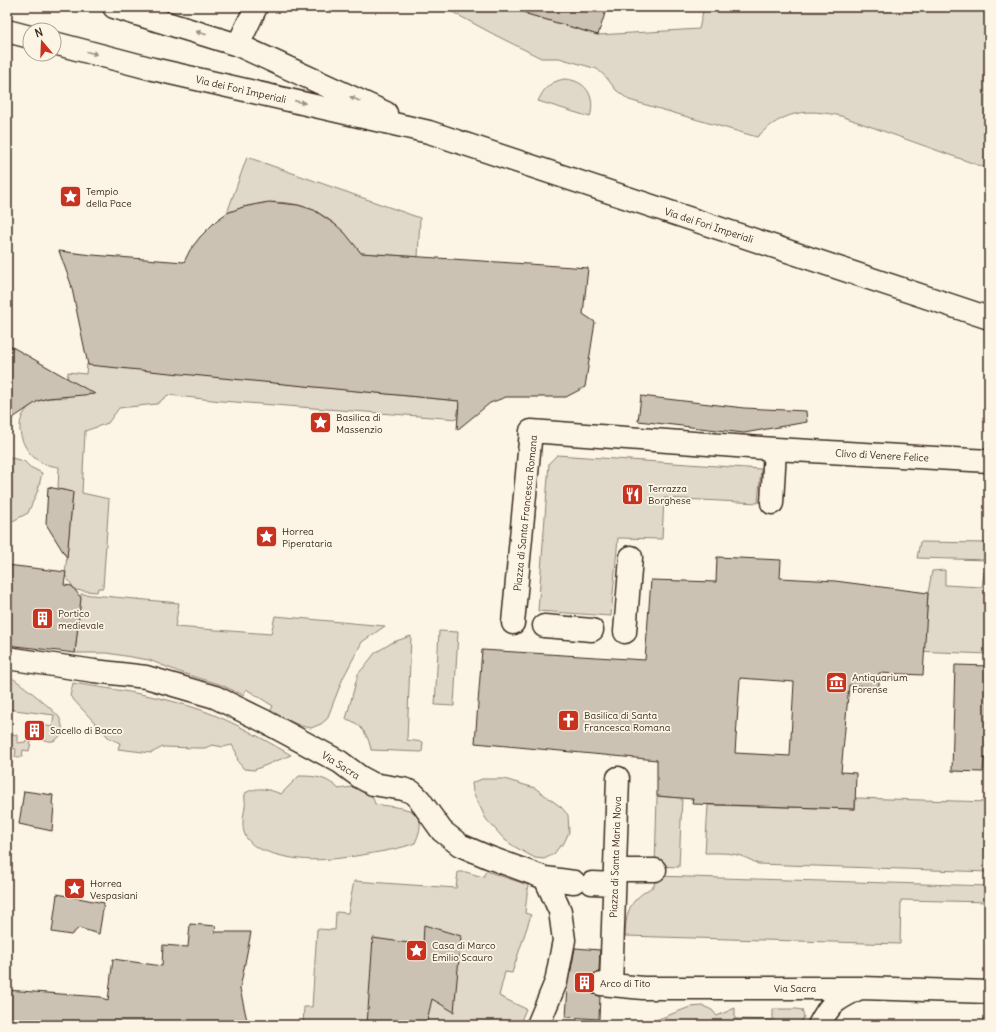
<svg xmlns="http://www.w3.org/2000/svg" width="996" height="1032" font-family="Delius,sans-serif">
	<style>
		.green { fill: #e0d8c8; stroke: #8e8173 }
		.building { fill: #ccc2b3; stroke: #3b2a1e; fill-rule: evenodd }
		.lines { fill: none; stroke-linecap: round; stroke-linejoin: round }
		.minor-tunnel { stroke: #d5ccbd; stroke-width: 22; stroke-dasharray: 22 11; stroke-linecap: butt }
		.minor-casing { stroke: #3b2a1e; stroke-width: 25 }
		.minor { stroke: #fcf5e5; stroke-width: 22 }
		.oneway { fill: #9c9082 }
		.labels { text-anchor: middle; stroke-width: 3.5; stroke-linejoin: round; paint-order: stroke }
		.street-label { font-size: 10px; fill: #3b2a1e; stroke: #fcf5e5 }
		.poi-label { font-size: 10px; fill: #3b2a1e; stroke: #fcf5e5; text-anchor: start }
	</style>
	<rect width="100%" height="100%" fill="#fcf5e5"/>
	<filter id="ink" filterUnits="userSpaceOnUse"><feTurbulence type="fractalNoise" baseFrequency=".025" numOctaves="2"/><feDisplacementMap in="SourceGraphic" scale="8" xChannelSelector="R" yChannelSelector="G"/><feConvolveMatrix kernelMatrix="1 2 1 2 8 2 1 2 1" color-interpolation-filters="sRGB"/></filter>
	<g filter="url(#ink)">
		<!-- green -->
		<path class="green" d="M443,7H525L524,13L598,35L699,29L704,7H989V169L841,116C805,108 784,111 757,137L629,100L616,90L606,77L597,69L559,58H541L495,35Z
			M564,79C586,80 596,96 590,117L538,101C544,88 550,82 564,79Z
			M247,157L420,218L418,257L361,253C353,244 346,234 337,226C304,197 266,197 227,213Z
			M87,364L459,401L458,419L221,401L168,395L157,404L119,408L108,423L85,431L82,493L109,499L103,588H98L97,592L75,590L65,575L73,492L58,489L59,467C52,466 45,465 39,461C22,451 12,423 28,408C38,398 52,397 66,398L68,372L86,374Z
			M557,455L761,469L758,503L664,498L662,539L618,538L611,616L538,611L549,463Z
			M7,457L24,461L30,467L42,473L38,490L28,513L7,524Z
			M920,542L989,543V560L917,558Z
			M945,570V585L982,587L984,572H989V654L914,651L926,622L928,593L932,571Z
			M81,594L179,603L175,627L271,634L275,616L385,626L362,642L343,678L327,719L321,724L311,728L301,726L270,712L273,706L246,689L243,695L219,684L182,673L149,660L107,653H75Z
			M439,631L458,632L454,706L435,705Z
			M411,636L407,740L423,742L422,752L371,750C369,737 361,722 346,719L358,674L364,667L375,653L393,642Z
			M7,675C15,678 54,710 59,717C62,722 62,727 63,732C56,742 52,743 41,739L38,732L42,725L52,727L54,715L7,709Z
			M73,683C111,689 149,694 186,705C224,716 258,736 291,755L254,770L244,769L238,762L236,752L232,745L223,747L212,745L205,748H196L163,747L151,753L118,749L120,743L109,738L70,696Z
			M7,733L17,735V743L25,742L32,738L29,751L23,750L22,757H15L16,749L11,748L10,756H7Z
			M299,776C316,776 326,777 339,789C354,786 370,785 375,804C401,809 433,805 415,843C400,849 384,851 368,854C332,860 303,864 268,852C262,850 254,847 250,842C240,833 243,818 245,807C246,802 244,799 245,793C258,786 268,789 281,794Z
			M482,779H504L535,788L561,807L568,815L569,832L564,843L559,847L554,854L544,859L535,858L515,847L505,840L486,819L473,792L472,783Z
			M657,796L682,798L679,867L655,866Z
			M856,798L989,802V817H987L986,825H989V842L986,843L985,850L989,851V872L758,864C737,852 728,853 705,853L708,805L855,809Z
			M486,871L528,885L525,913L531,915L512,973L505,972L499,996L526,1009L519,1025H303L304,1007H312L317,929L335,930L336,912L348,913L354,881L456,888L458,872H466L483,877Z
			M655,876L989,886V902L901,900L900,944L625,936C626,909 630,900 654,886Z
			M703,1006L712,1010L717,1016L735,1008V1019L773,1020V1009H797L802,1010L804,1017L798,1025H643L690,1007Z"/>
		<!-- building -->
		<path class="building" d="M528,7H607L598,35L527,14Z
			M269,202L298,205L314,210L336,225L345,233L361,253L588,268L583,314L595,322L585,387L566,397H506L490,403L457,430L459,401L88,365L71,284L59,251L92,255L184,262L190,250L200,237L217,220L227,213L243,207Z
			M7,344L95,394L48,398L38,401L7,422Z
			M641,396L744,408L806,411L807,422L744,433L638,421Z
			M48,487L73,492L67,558L46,524Z
			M717,557L781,560L780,578L835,581L928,593L923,675L879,673V687L849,685L841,772L856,773L855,809L692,804L693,799L657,796V760L475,743L482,650L645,660L651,580L716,582ZM740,678L794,682L790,756L735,753Z
			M7,565L66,572L64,585L72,586L81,598L75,653L7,645Z
			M955,665L989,666V758H984L983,772L952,771Z
			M24,791L53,795L52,804L54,805L52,831L19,824Z
			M57,894L104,903L99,934L79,928L71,935L52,932Z
			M190,924L216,926L215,932H251L240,989L248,1025H7V990L101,997L108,1001L113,959L162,966L163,945L188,947Z
			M424,925L461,936L454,1012L432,999L426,1025H367L373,938L423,945Z
			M575,948L600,950L599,972L595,973L591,976L589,983L590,990L593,994L600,996L599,1019L566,1017L568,986Z"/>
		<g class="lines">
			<!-- minor-tunnel -->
			<path class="minor-tunnel" d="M568,983L601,984"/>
			<defs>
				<path id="minor" d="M114,7L238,45L386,113
					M7,31L30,37
					M54,43L153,69L429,132L989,318
					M238,45L256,7
					M772,503L775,449
					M513,623L531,431L775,449L989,461
					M544,626L592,630
					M625,632L631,557
					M7,658L94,671L146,677L215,697L264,721L340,762L360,777L373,784L403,789L412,792L419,799L442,831L460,845L488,857L545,878L560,911L564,940L556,982L538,1025
					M615,870H655
					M545,878L574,882
					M592,883L614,884
					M601,984L643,988H861L989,992
					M611,985L618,778
					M819,1025C831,1002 836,1000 858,989"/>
			</defs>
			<!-- minor casing -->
			<use href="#minor" class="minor-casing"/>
			<!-- minor -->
			<use href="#minor" class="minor"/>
		</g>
		<!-- one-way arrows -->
		<defs><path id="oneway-solid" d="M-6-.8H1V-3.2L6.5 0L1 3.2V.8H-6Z"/></defs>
		<g class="oneway">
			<use href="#oneway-solid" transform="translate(201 33) rotate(-163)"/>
			<use href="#oneway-solid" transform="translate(92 53) rotate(14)"/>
			<use href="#oneway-solid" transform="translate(355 99) rotate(-156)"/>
			<use href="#oneway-solid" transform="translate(300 102) rotate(13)"/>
		</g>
	</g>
	<!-- icons -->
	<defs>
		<symbol id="sight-square" viewBox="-11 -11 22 22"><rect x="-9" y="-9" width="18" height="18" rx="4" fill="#c8321e" stroke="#fcf5e5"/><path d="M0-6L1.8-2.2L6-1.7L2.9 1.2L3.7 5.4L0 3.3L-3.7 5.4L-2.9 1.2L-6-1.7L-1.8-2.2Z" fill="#fff"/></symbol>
		<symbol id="restaurant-square" viewBox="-11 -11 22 22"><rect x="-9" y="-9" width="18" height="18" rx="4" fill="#c8321e" stroke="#fcf5e5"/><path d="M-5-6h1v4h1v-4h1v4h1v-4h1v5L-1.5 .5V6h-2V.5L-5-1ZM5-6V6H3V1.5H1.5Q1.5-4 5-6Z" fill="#fff"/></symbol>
		<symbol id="building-square" viewBox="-11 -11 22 22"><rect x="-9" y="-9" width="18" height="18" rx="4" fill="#c8321e" stroke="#fcf5e5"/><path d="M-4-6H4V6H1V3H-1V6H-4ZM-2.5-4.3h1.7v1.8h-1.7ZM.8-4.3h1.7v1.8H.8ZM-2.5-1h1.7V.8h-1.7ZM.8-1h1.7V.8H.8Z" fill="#fff"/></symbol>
		<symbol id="museum-square" viewBox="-11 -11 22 22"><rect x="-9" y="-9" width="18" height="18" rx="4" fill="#c8321e" stroke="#fcf5e5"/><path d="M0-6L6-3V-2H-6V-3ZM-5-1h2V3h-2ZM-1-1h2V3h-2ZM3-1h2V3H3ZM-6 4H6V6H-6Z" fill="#fff"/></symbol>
		<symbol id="church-square" viewBox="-11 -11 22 22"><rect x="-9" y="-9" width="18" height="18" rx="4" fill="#c8321e" stroke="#fcf5e5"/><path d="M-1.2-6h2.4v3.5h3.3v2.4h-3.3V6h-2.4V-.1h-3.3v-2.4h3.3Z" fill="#fff"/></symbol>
	</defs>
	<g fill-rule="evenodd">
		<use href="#sight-square" x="58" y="184" width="25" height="25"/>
		<use href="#sight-square" x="308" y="410" width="25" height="25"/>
		<use href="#restaurant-square" x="620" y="482" width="25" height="25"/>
		<use href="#sight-square" x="254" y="524" width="25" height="25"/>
		<use href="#building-square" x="30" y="606" width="25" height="25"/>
		<use href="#museum-square" x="824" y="670" width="25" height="25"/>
		<use href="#church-square" x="556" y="708" width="25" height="25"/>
		<use href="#building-square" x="22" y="718" width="25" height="25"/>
		<use href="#sight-square" x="62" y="876" width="25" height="25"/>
		<use href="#sight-square" x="404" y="938" width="25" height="25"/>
		<use href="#building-square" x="572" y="970" width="25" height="25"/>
	</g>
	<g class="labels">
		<!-- street labels -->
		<g class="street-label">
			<text transform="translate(241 89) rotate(13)" y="4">Via dei Fori Imperiali</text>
			<text transform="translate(709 225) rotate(18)" y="4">Via dei Fori Imperiali</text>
			<text transform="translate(882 455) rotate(3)" y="4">Clivo di Venere Felice</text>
			<text transform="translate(525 513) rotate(-84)" y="4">Piazza di Santa Francesca Romana</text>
			<text transform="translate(341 765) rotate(32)" y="4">Via Sacra</text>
			<text transform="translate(615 857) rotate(-88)" y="4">Piazza di Santa Maria Nova</text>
			<text x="795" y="992">Via Sacra</text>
		</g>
		<!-- poi labels -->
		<g class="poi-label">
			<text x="86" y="195">Tempio<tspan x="86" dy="12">della Pace</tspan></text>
			<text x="336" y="421">Basilica di<tspan x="336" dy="12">Massenzio</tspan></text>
			<text x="648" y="492">Terrazza<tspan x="648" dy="12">Borghese</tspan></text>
			<text x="282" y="535">Horrea<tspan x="282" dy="12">Piperataria</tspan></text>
			<text x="58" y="617">Portico<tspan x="58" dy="12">medievale</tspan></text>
			<text x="852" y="681">Antiquarium<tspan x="852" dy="12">Forense</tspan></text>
			<text x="584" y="719">Basilica di Santa<tspan x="584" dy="12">Francesca Romana</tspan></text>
			<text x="50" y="734">Sacello di Bacco</text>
			<text x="90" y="887">Horrea<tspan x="90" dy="12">Vespasiani</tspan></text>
			<text x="432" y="949">Casa di Marco<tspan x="432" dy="12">Emilio Scauro</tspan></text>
			<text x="600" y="987">Arco di Tito</text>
		</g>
	</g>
	<!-- margin -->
	<rect width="996" height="1032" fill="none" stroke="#fcf5e5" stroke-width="24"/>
	<rect x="12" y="12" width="972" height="1008" fill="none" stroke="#3b2a1e" stroke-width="1.5" filter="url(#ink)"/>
	<!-- north arrow -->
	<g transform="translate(42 42) rotate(341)"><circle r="19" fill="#fcf5e5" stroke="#afa495"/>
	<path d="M0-3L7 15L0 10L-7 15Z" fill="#c8321e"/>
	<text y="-6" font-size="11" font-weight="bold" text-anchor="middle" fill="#3b2a1e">N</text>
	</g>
</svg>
